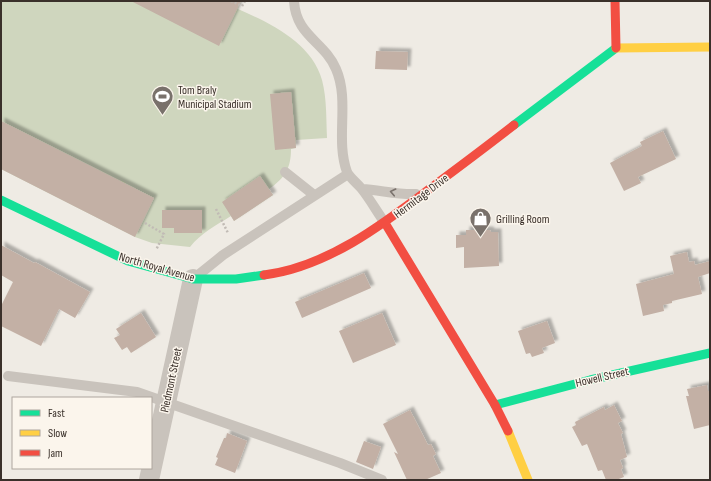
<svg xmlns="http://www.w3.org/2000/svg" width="711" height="481" font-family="'Sofia Sans Condensed',sans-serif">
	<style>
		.green { fill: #cfd6be }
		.building { fill: #c3b0a5; filter: url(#shadow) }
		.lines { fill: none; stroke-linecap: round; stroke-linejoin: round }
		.path { stroke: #c1bbb5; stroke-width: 2.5; stroke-dasharray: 2 2; stroke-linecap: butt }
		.lane { stroke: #c9c3bc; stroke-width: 10 }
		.street { stroke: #c9c3bc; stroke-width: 20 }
		.fast { stroke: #16e098; stroke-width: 9 }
		.slow { stroke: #ffcf43; stroke-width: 9 }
		.jam { stroke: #f24e42; stroke-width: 9 }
		.oneway { stroke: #7a726c }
		.labels { text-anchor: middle; stroke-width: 3; stroke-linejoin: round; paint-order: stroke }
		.poi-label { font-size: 12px; fill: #3a302a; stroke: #fbf5ec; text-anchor: start }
		.street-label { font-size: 12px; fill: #3a302a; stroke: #fbf5ec }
	</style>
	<defs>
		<filter id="shadow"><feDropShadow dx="3.5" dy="-3.5" stdDeviation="1" flood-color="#0004"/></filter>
	</defs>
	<rect width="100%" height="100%" fill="#efebe4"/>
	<!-- green -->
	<path class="green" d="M1,1H241L238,9C270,23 312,43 322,80C327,99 326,119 327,138L296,140V148L291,149C291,168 285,178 269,189L273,195L234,221L231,216C215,226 201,233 190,247L152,243L135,237L1,169Z"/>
	<!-- building -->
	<path class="building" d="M131,1H241L219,46Z
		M376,51L408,52L407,70L375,69Z
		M291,92L296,148L275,150L270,94Z
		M1,121L154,198L135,237L1,169Z
		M663,131L676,159L638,177L641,183L624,191L610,163L642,146L640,142Z
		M260,176L273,195L234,221L222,202Z
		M162,210H202V233H174V228H162Z
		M466,230H490L491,232H498L499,266L464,268V247L456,248V235H466Z
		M1,245L34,263L35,262L90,292L75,318L59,309L41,346L1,326V306L13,282L1,275Z
		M687,252L689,262L694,261L695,265L710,261V273L698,277L702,294L672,301V303L663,305L664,311L643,316L636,284L674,274L670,256Z
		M364,273L371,288L302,318L295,302Z
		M141,313L156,337L131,353L127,347L122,350L114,338L120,335L116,329Z
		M382,313L396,345L353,363L339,331Z
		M547,321L555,343L542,348L544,353L532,357L530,353L526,354L518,331Z
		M707,385L708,391H710V425L694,429L686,396H689L687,389Z
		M614,405L622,421L618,423L623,433L621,434L627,457L620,460L623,468L621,469L624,477L616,480H606L602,470L598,471L587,444L582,446L572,427L576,425L575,422L604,407L605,410Z
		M410,410L428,445L431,444L436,454L433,456L441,473L425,480H407L394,452L398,454L383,424Z
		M227,433L247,441L235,473L215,465L218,458L216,457L224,438H226Z
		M364,441L381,447L373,469L356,462Z"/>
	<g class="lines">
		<!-- path -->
		<path class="path" d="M231,1L240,5
			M242,6L245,1
			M216,209L228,233
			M145,223L164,234L156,250"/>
		<!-- lane -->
		<path class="lane" d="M294,1C296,36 324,41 336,69C350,101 335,139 347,172C350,178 357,183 361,188C370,199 377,212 385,223
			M285,172L314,195
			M362,189C380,190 398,195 416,194
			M197,276L223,255L348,174
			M8,376L137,392L340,463L382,480"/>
		<!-- street -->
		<path class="street" d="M149,480L193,279"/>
		<!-- fast -->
		<path class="fast" d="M514,125L616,48
			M1,200L128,261L193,279H236L264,275
			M495,405L590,380L710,353"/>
		<!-- slow -->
		<path class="slow" d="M616,48L710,47
			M508,431L528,480"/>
		<!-- jam -->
		<path class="jam" d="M615,1L616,48
			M385,223L495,405L508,431
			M264,275C327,267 382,225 432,187C459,167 487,146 514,125"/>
	</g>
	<!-- one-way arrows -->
	<defs><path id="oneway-chevron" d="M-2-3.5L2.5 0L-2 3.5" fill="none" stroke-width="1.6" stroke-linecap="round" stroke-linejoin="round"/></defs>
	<use class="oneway" href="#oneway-chevron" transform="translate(393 192) rotate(-168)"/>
	<!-- icons -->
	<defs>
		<symbol id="stadium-pin" viewBox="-11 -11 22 30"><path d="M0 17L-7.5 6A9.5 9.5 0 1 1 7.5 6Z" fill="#79716b" stroke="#fbf5ec"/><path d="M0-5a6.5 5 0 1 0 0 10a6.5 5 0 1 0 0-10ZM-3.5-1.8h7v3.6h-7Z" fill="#fff"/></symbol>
		<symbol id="shop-pin" viewBox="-11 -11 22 30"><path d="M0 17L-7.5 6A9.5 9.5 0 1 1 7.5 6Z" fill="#79716b" stroke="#fbf5ec"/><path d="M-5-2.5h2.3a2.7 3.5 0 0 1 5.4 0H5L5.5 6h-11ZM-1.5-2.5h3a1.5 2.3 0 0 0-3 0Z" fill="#fff"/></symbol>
	</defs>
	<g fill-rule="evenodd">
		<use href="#stadium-pin" x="150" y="84" width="25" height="34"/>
		<use href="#shop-pin" x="468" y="206" width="25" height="34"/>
	</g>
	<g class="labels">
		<!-- poi labels -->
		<g class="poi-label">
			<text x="178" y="94">Tom Braly<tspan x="178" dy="14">Municipal Stadium</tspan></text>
			<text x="496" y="223">Grilling Room</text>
		</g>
		<!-- street labels -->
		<g class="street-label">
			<text transform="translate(421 196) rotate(-37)" y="4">Hermitage Drive</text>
			<text transform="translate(157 267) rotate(16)" y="4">North Royal Avenue</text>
			<text transform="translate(602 377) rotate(-13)" y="4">Howell Street</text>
			<text transform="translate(171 380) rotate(-78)" y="4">Piedmont Street</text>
		</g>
	</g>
	<!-- border -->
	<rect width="711" height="481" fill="none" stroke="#3a302a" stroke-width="4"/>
	<!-- legend -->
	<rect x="12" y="397" width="140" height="72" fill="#fbf5ec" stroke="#aea69e"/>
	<rect x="20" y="410" width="20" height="6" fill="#16e098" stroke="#aea69e"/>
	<text x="48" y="417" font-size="12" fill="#3a302a">Fast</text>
	<rect x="20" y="430" width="20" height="6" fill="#ffcf43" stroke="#aea69e"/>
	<text x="48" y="437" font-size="12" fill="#3a302a">Slow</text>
	<rect x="20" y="450" width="20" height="6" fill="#f24e42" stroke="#aea69e"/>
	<text x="48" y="457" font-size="12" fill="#3a302a">Jam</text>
</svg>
